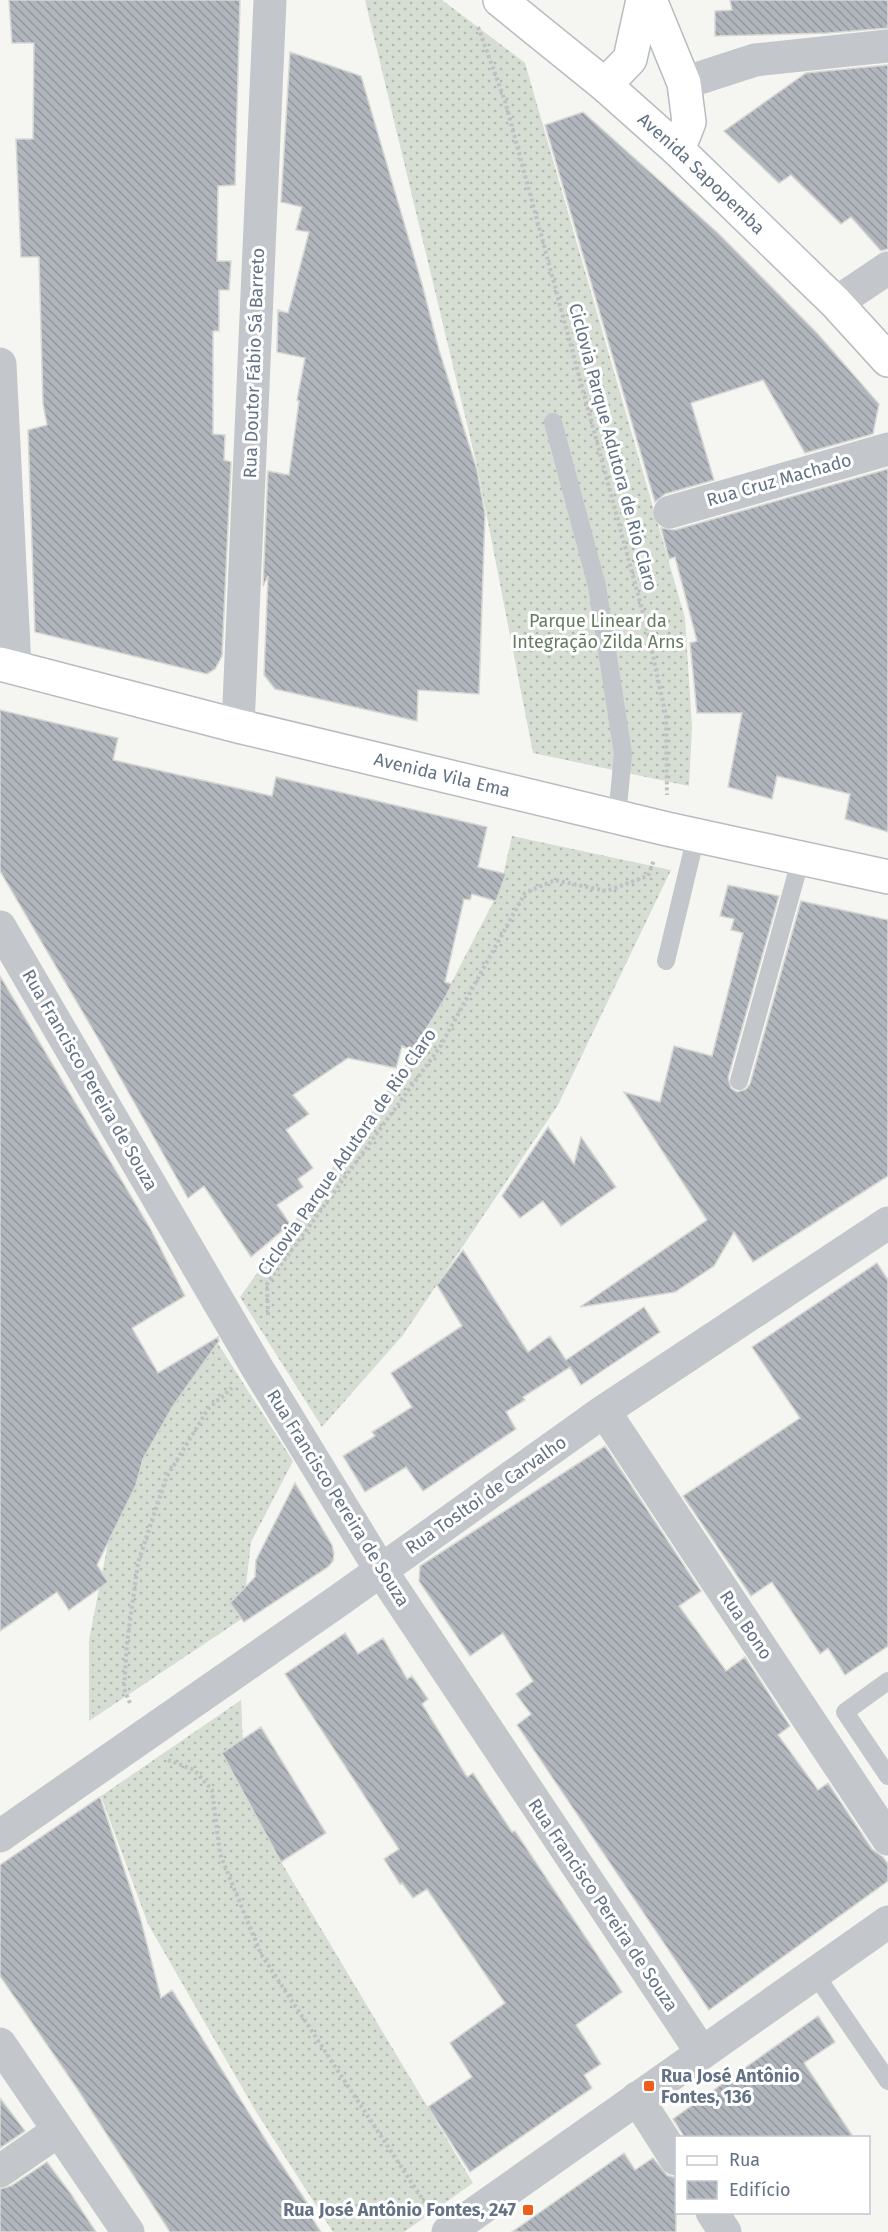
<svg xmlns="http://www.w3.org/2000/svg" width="888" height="2232" font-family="'Fira Sans',sans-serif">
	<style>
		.grass { fill: url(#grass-dots) }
		.building { fill: url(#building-back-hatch); stroke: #d7d7d4; stroke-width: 1.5 }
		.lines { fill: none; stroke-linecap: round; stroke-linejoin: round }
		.secondary-casing { stroke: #b7bcc1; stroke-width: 36 }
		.path { stroke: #bfc0c3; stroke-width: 4; stroke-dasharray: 3 3; stroke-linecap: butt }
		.service { stroke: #c3c6ca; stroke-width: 18 }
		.minor { stroke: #c3c6ca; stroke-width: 33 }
		.tertiary { stroke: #c3c6ca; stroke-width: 33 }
		.secondary { stroke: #fff; stroke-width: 33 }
		.poi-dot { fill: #ee5d19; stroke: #fff; stroke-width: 2 }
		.labels { text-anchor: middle; stroke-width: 6; stroke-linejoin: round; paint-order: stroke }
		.street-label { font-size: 18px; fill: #637385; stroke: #fff }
		.park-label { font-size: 18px; fill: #657b62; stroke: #fff }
		.poi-label { font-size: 18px; font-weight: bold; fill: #637385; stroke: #fff; text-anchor: start }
	</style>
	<defs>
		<pattern id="grass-dots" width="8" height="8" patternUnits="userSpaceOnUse" patternTransform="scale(1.5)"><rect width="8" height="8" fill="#d6ddd2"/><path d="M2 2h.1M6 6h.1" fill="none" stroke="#b1b8b0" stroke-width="1.8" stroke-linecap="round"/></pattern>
		<pattern id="building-back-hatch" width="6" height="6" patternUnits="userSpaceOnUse" patternTransform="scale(1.5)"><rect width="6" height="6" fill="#b0b6bc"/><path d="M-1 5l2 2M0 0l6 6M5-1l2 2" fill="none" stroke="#93989e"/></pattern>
	</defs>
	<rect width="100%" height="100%" fill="#f5f6f1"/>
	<!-- grass -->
	<path class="grass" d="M365,0H442L525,63L685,618L692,727L689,786L533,753L477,466Z
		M512,836L671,870L558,1105L403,1335L322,1427L240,1297L417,1049L500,889Z
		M215,1339L293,1461L251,1542L246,1585L255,1610L89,1721V1640L112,1523L154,1429Z
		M241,1700L244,1767L271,1845L473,2183L404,2232H333L255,2110L148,1924L101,1796Z"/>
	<!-- building -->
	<path class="building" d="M9,0H240L235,185L218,186L217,261H231L229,290H219V331H213V434L225,435L224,460L231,462L222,656L215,669L207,674L35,632L28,430L47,425L43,404L39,257H21L16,139H33L34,43H12Z
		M730,0H888V28L828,33L715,36V11L732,10Z
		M290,52L361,76L422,284L439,350L477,470L485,514L479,694L418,690L417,721L275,689L264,675L268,576L263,586L268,471L289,475L299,401L297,400L305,358L277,352L278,310L288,313L309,232L296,230L302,207L281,202Z
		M888,65V249L881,251L851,217L841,224L791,175L779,183L724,131L806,73Z
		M583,112L719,234L817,333L879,404L873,434L805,453L763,380L691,403L714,480L665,494L655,502L545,125Z
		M888,469V832L845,819L850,794L777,776L772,799L728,787L742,713H697L690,643L697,641L675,557L669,559L661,528L675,530Z
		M0,710L118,738L113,760L272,796L276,777L487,827L478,867L506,874L496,901L472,894L470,900L464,899L445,982L452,984L445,998L413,1051L402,1046L396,1068L348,1058L293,1095L309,1114L286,1130L313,1168L298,1179L303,1187L277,1205L290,1224L251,1257L204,1186L188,1198L99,1040L0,871Z
		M728,885L779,896L728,1078L731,1088L737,1092L746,1089L750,1084L801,901L888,920V1176L753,1262L734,1232L714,1266L675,1292L580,1307L707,1220L624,1092L660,1102L674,1046L712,1056L743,933L731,930L734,919L720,916Z
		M0,976L150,1228L185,1296L132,1328L158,1373L218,1337L219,1341L173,1406L143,1459L136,1485L97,1565L108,1582L69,1610L57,1592L0,1631Z
		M548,1127L574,1164L581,1137L616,1187L561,1226L543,1201L520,1218L502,1196Z
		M463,1250L528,1352L550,1336L566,1360L644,1307L660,1332L581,1385L570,1367L523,1397L525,1400L506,1412L516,1429L423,1491L406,1467L365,1492L343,1456L375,1436L372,1432L412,1407L391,1373L462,1326L437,1285Z
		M877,1263L888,1280V1646L845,1675L828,1648L820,1654L772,1582L751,1596L683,1496L800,1418L752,1347Z
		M605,1446L701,1591L679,1606L726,1671L745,1657L790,1726L778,1735L818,1790L828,1783L872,1849L883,1857L888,1864V1881L709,2010L517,1725L531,1714L516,1694L533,1681L503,1633L470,1656L419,1581L420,1566Z
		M295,1483L332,1545L334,1554L333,1561L328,1567L244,1622L230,1603L255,1577L256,1560Z
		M345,1633L358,1654L383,1638L407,1679L412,1676L428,1699L422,1704L467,1777L473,1773L512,1832L515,1831L622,1992L576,2025L601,2064L584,2075L592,2088L470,2172L428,2107L472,2077L450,2043L505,2003L427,1889L413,1898L402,1883L400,1884L384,1859L399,1849L285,1674Z
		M261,1727L326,1833L281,1862L222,1753Z
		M100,1797L140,1917L161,1998L172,1990L272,2150L308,2204L304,2206L321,2232H170L78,2090L0,1976V1865Z
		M818,2016L835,2042L804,2063L854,2138H685L673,2119Z
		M0,2098L25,2131L0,2148Z
		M624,2153L635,2170L653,2158L667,2175L676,2178V2232H512Z
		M47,2162L71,2194L96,2232H0V2189L11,2186Z"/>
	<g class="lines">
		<defs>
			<g id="secondary">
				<path id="s1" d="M500,0L605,85L678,150L836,303L888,360"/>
				<path d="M650,0L684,83L689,122L678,150"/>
				<path d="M605,85L630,59L643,0"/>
				<path id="s2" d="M0,664L238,726L667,829L888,877"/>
			</g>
		</defs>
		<!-- secondary casing -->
		<use href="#secondary" class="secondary-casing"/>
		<!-- path -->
		<path class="path" d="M478,27L505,101L647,628L666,716L667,795
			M268,1315L267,1284L440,1047L525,893L555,880L606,891L648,876L654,860
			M130,1703L124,1689L127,1643L138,1563L166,1478L208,1409L232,1388
			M168,1760L194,1770L212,1790L220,1854L261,1954L427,2206"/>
		<!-- service -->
		<path class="service" d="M553,422L597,586L623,754L617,817
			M666,961L696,836
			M739,1081L801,858
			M888,1681L845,1712L888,1776
			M815,1974L888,2081"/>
		<!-- minor -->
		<path class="minor" d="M684,83L755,60L888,46
			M836,303L888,268
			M0,364L15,668
			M670,512L888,449
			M0,927L256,1366L380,1569L702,2053
			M604,1411L888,1839
			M0,1836L338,1601L604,1411L888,1223
			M0,2044L128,2232
			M637,2098L676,2159
			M0,2171L58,2131
			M712,2212L725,2232"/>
		<!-- tertiary -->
		<path class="tertiary" d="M238,726L270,0
			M448,2232L888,1922"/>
		<!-- secondary -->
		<use href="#secondary" class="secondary"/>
	</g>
	<!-- markers -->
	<g class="poi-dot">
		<rect x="643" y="2080" width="12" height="12" rx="3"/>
		<rect x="522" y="2204" width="12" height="12" rx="3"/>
	</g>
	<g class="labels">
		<!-- street labels -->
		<g class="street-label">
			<text dy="6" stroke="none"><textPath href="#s1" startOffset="266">Avenida Sapopemba</textPath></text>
			<text transform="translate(254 363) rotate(-88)" y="6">Rua Doutor Fábio Sá Barreto</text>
			<text transform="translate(613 447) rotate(75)" y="6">Ciclovia Parque Adutora de Rio Claro</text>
			<text transform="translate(779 480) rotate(-16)" y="6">Rua Cruz Machado</text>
			<text dy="6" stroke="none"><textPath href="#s2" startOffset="456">Avenida Vila Ema</textPath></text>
			<text transform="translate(90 1080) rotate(60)" y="6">Rua Francisco Pereira de Souza</text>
			<text transform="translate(347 1152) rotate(-55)" y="6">Ciclovia Parque Adutora de Rio Claro</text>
			<text transform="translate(486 1495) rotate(-35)" y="6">Rua Tosltoi de Carvalho</text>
			<text transform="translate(338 1498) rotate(58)" y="6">Rua Francisco Pereira de Souza</text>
			<text transform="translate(746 1625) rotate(56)" y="6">Rua Bono</text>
			<text transform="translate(603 1905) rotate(56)" y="6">Rua Francisco Pereira de Souza</text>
		</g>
		<!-- park labels -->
		<g class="park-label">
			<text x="598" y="627">Parque Linear da<tspan x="598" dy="21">Integração Zilda Arns</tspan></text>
		</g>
		<!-- poi labels -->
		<g class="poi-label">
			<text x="661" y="2082">Rua José Antônio<tspan x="661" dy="21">Fontes, 136</tspan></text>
			<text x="516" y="2216" text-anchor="end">Rua José Antônio Fontes, 247</text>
		</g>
	</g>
	<!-- legend -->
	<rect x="675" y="2136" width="195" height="78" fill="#ffffff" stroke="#c1c7ce" stroke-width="1.5"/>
	<rect x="687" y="2156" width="30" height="9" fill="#ffffff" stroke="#c1c7ce" stroke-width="1.5"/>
	<text x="729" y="2166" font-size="18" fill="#637385">Rua</text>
	<rect x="687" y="2181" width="30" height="18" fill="url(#building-back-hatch)" stroke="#c1c7ce" stroke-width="1.5"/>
	<text x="729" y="2196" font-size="18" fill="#637385">Edifício</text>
</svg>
